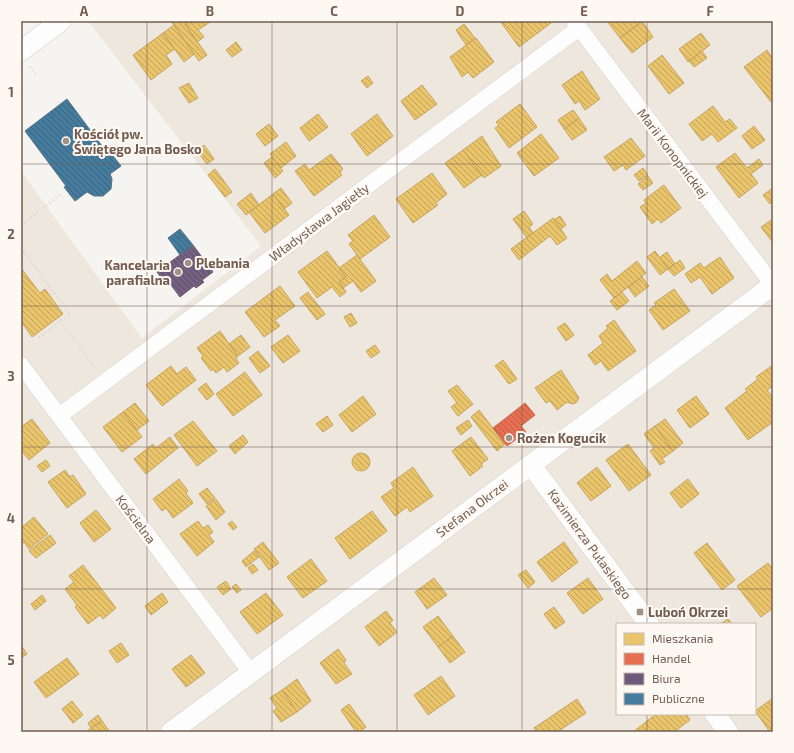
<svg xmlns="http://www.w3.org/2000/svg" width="794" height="753" font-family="'Exo 2',sans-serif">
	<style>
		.residential { fill: #eee7de; fill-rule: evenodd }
		.homes { fill: url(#homes-back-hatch); stroke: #c6a563 }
		.shops { fill: url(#shops-back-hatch); stroke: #c46a51 }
		.offices { fill: url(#offices-back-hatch); stroke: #6f5a6e }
		.public { fill: url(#public-back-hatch); stroke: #537286 }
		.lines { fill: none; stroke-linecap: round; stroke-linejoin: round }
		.minor-casing { stroke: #d4d0cb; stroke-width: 17 }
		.tertiary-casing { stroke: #d4d0cb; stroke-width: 21 }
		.path { stroke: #dad4d0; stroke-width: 2.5; stroke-dasharray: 1 3; stroke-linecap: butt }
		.minor { stroke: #fefdfd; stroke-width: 16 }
		.tertiary { stroke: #fefdfd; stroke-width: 20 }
		.grid { fill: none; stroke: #735d52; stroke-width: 1; stroke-opacity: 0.55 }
		.poi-dot { fill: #a19289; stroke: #fdf9f2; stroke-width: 1.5 }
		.labels { text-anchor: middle; stroke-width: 4; stroke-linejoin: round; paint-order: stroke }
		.poi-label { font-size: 13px; font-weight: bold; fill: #735d52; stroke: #fdf9f2; text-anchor: start }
		.street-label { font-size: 13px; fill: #735d52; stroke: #fdf9f2 }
		.neatline { fill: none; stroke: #735d52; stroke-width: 1.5 }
		.grid-label { font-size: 13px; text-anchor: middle; font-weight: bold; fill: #735d52 }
	</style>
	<defs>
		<pattern id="homes-back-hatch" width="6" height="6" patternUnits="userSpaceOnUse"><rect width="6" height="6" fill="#e9c46a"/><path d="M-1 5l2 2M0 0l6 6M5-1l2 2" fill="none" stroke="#c1a25a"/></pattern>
		<pattern id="shops-back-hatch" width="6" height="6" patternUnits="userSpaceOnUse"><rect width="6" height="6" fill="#e76f51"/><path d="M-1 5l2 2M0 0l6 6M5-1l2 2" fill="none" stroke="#c05e46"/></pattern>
		<pattern id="offices-back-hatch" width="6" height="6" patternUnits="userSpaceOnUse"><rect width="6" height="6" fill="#6d597a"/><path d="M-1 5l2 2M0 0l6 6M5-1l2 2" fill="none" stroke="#82708a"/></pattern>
		<pattern id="public-back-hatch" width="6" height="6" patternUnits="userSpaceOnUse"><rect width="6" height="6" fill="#457b9d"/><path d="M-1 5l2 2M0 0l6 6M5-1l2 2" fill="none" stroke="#3c637c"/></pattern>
	</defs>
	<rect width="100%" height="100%" fill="#f6f4f0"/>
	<!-- residential -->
	<path class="residential" d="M88,21H773V732H21V171L142,338L261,246ZM617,624H755V714H617Z"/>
	<!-- homes -->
	<path class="homes" d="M171,21H187L188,22L185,24L207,55L199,61Z
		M189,21L210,22L198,30L204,37L197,42L185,24Z
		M500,21H549L551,23L519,47Z
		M607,21H637L639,24L620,38Z
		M642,21L653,37L632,53L620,38Z
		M464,24L475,38L466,45L456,30Z
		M174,25L194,54L184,62L163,33Z
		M163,33L175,49L166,55L172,64L151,80L133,55Z
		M701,33L710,45L688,62L679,49Z
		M476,38L494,62L473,78L468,72L462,77L450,57Z
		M236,42L242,50L232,57L226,50Z
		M767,50L773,59V101L771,102L744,67Z
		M702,51L707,58L694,67L689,61Z
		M662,55L684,83L669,94L648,66Z
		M582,71L600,99L585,110L579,101L575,104L562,85Z
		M368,76L373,83L367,88L361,81Z
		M189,83L198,98L189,103L179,88Z
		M422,85L437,104L415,120L401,101Z
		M520,104L537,127L509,148L495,128L499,125L496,122Z
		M713,106L725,122L730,119L737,128L718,142L712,134L702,141L689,124Z
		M573,110L579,118L564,129L558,120Z
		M318,114L328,127L309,141L300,128Z
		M377,114L393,136L367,156L351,134Z
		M579,118L587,130L572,140L564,129Z
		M269,124L278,136L265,146L256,134Z
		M754,126L765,140L752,149L742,136Z
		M541,134L559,158L534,176L517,153Z
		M482,136L501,166L484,178L463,150Z
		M631,138L645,156L626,170L623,165L614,171L604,157Z
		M286,142L296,156L281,168L270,154Z
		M204,145L214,159L207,164L197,151Z
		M463,150L482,175L464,188L445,163Z
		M735,153L747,168L759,159L763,165L751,174L758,183L739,198L716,167Z
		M331,154L343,169L340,172L342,175L314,196L295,171L305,164L309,170Z
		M272,157L283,171L275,178L264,163Z
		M643,168L648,175L639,181L634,175Z
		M215,169L232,192L225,197L208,175Z
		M432,173L447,194L436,203L438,205L413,223L396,199Z
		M648,176L653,183L643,190L638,184Z
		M664,185L681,208L661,223L658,219L652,224L640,207L646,203L644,200Z
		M281,188L292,203L284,209L273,194Z
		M773,188V201L770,204L763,195Z
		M251,193L259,205L246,215L237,204Z
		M273,194L289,215L265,233L249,212Z
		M524,211L533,224L529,227L533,233L527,238L513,219Z
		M374,215L390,237L360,259L349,244L353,241L348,235Z
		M560,216L566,225L561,229L554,220Z
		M553,218L567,238L557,245L550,236L519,260L511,249Z
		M773,219V243L761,227Z
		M327,251L346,277L339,282L346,292L340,297L332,287L317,298L298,272Z
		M655,251L668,269L660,275L647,257Z
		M667,252L675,264L668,269L660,257Z
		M357,255L376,281L361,292L353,281L343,288L339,282L346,277L339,268Z
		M720,257L734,278L712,294L700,277L691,283L685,274L700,263L704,268Z
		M680,260L685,268L674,276L668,269Z
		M637,261L646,273L614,298L600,280L607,274L612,281Z
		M21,268L40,293L45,289L63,314L32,337L21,321Z
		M642,277L649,286L635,297L628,287Z
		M280,286L295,306L275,320L280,326L264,337L245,312Z
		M674,289L690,311L663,330L649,310L656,305L654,303Z
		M308,292L325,314L317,320L300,298Z
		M622,292L629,301L617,310L610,301Z
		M351,313L357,323L350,327L344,317Z
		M614,320L636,351L608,371L601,361L595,365L588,355L603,343L599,336L608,328L606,326Z
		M565,323L574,335L566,341L557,328Z
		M220,331L238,356L236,358L239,363L227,372L224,367L216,373L213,369L211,371L201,358L203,356L197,348Z
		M241,335L250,347L238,356L229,344Z
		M288,335L300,351L283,363L271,347Z
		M375,345L380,352L371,358L366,351Z
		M258,351L270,366L260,373L249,358Z
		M503,360L517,379L509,384L495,366Z
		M773,365V386L767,390L773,398V422L748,440L725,408L747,391L745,389L758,379L756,377Z
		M171,366L177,374L186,367L196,380L162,406L146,385Z
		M561,370L579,398L576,403L572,404L567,402L557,410L550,401L546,403L535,388Z
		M245,372L262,395L233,416L216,394Z
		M206,383L214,394L207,400L198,389Z
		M457,385L473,404L458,416L451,407L457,403L448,391Z
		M363,396L376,414L352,432L339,415Z
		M696,396L709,414L690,428L677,410Z
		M135,403L149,421L137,430L123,412Z
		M479,410L505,444L497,451L471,417Z
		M123,412L142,437L122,452L103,427Z
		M327,416L333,425L323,432L316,424Z
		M32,419L50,443L29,460L21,450V427Z
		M665,419L683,443L673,451L655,426Z
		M468,420L472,426L461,435L456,428Z
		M193,421L217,451L197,466L174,435Z
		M655,426L673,451L662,459L665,462L660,465L650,451L654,448L644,434Z
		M243,435L248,442L235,454L229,446Z
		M170,437L178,448L146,474L134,459L153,444L156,448Z
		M471,437L488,459L481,464L483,466L470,476L452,451Z
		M628,444L651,475L629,491L606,460Z
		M352 462a9 9 0 1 1 18 0a9 9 0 1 1-18 0Z
		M46,460L50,466L42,472L37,466Z
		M413,467L433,496L410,512L407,507L395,516L381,497L394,488L391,483Z
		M597,467L611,486L591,501L577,483Z
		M65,470L70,477L73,475L86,494L67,508L48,482Z
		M179,479L188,491L186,493L193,503L173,518L166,508L162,511L153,499Z
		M688,479L699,494L681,508L670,493Z
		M207,488L215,498L207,504L199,494Z
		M216,499L225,512L216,520L206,506Z
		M96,510L111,529L94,542L80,523Z
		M372,511L387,531L350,559L335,538Z
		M34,517L48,534L29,549L24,542L21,544V528Z
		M198,521L203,528L208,525L213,532L209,535L214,542L197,556L180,534Z
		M232,521L237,527L233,530L228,524Z
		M50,535L56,543L36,558L29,551Z
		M263,542L279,563L269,570L254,549Z
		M564,542L578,562L552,582L537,562Z
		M707,543L735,580L722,590L694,553Z
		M254,551L259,557L246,567L242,561Z
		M311,559L327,581L303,598L287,577Z
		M768,563L773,570V608L761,617L737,586Z
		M253,564L258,570L252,574L248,568Z
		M83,565L116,608L103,619L100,615L88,624L75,607L77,605L65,589L74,582L69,576Z
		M526,570L535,582L528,588L518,575Z
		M434,578L447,595L427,609L415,592Z
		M588,578L603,599L583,614L567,593Z
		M226,581L231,589L223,595L217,587Z
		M236,584L241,590L237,593L232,587Z
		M162,593L168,602L151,615L145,606Z
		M266,593L283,615L257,634L240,612Z
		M42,595L46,601L35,610L31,604Z
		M554,607L565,622L555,629L544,614Z
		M386,611L393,620L390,623L397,632L379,646L365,627Z
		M438,616L453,636L438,647L423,627Z
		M728,619L732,624H720Z
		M453,636L465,652L450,663L438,647Z
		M121,643L129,655L117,663L109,651Z
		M21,645L27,654L21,658Z
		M338,649L346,660L344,663L352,674L336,684L320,663Z
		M191,655L205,673L186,687L172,669Z
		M67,658L79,674L46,698L34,682Z
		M441,676L455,696L428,715L414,695Z
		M297,679L311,701L297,712L282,690Z
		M282,690L297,712L281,722L273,711L277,708L270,698Z
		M773,698V732H770L755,711Z
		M577,699L586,713L557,732H537L534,728Z
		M72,701L83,715L73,723L62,709Z
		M349,704L366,727L359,732H356L341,710Z
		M656,714H686L690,720L674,732H633Z
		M98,715L102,721L91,728L88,723Z
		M102,721L110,732H86L91,728Z"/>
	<!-- shops -->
	<path class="shops" d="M525,403L535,415L521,426L526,432L507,446L493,428Z"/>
	<!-- offices -->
	<path class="offices" d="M193,245L213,272L202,280L204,282L196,288L194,286L180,297L168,281L165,283L157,272Z"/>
	<!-- public -->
	<path class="public" d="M67,99L108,154L110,152L121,166L110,174L112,179L111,189L103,196H94L87,192L75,201L64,187L66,186L25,131Z
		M180,229L193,245L180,255L168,238Z"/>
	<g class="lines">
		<defs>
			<path id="minor" d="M574,21L773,285
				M21,365L251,673
				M59,416L579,28"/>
			<path id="tertiary" d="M21,51L61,21
				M531,465L649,624
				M715,714L728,732
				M171,732L773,285"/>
		</defs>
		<!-- minor casing -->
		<use href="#minor" class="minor-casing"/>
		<!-- tertiary casing -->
		<use href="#tertiary" class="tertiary-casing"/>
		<!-- path -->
		<path class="path" d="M30,67L37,76
			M21,225L61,194
			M21,248L70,314L37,339
			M61,321L96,369"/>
		<!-- minor -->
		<use href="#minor" class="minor"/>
		<!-- tertiary -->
		<use href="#tertiary" class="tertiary"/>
	</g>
	<!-- grid -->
	<path class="grid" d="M147,21V732M272,21V732M397,21V732M522,21V732M647,21V624M21,164H773M21,306H773M21,447H773M21,589H773M647,714V732"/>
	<!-- markers -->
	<g class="poi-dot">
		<circle cx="66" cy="141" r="4"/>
		<circle cx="188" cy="263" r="4"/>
		<circle cx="178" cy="272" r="4"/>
		<circle cx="509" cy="438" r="4"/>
		<rect x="636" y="608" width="8" height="8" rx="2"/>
	</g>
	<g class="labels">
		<!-- poi labels -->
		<g class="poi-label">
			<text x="74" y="139">Kościół pw.<tspan x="74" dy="15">Świętego Jana Bosko</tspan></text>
			<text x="196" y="268">Plebania</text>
			<text x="170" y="270" text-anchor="end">Kancelaria<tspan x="170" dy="15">parafialna</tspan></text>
			<text x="517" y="443">Rożen Kogucik</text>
			<text x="648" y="617">Luboń Okrzei</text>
		</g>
		<!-- street labels -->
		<g class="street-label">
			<text transform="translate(673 153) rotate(53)" y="5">Marii Konopnickiej</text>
			<text transform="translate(319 222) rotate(-37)" y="5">Władysława Jagiełły</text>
			<text transform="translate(472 508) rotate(-37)" y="5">Stefana Okrzei</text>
			<text transform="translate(136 519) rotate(53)" y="5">Kościelna</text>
			<text transform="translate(590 544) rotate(54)" y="5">Kazimierza Pułaskiego</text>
		</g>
	</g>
	<!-- border -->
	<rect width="794" height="753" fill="none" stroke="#fdf9f2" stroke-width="44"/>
	<!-- legend -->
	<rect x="616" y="623" width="140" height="92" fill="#fdf9f2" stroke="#c6bbb2"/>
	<rect x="624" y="633" width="20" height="12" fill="#e9c46a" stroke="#c6bbb2"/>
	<text x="652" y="643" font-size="12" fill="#735d52">Mieszkania</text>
	<rect x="624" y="653" width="20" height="12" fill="#e76f51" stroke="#c6bbb2"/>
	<text x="652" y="663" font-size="12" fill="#735d52">Handel</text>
	<rect x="624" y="673" width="20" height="12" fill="#6d597a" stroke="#c6bbb2"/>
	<text x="652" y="683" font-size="12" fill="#735d52">Biura</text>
	<rect x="624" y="693" width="20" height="12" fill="#457b9d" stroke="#c6bbb2"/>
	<text x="652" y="703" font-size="12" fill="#735d52">Publiczne</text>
	<rect x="22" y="22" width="750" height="709" class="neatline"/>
	<g class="grid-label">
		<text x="84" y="16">A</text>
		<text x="210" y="16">B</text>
		<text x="334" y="16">C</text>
		<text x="460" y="16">D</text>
		<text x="584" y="16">E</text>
		<text x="710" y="16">F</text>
		<text x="11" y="97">1</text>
		<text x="11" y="239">2</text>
		<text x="11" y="381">3</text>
		<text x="11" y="523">4</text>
		<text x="11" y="665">5</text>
	</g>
</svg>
